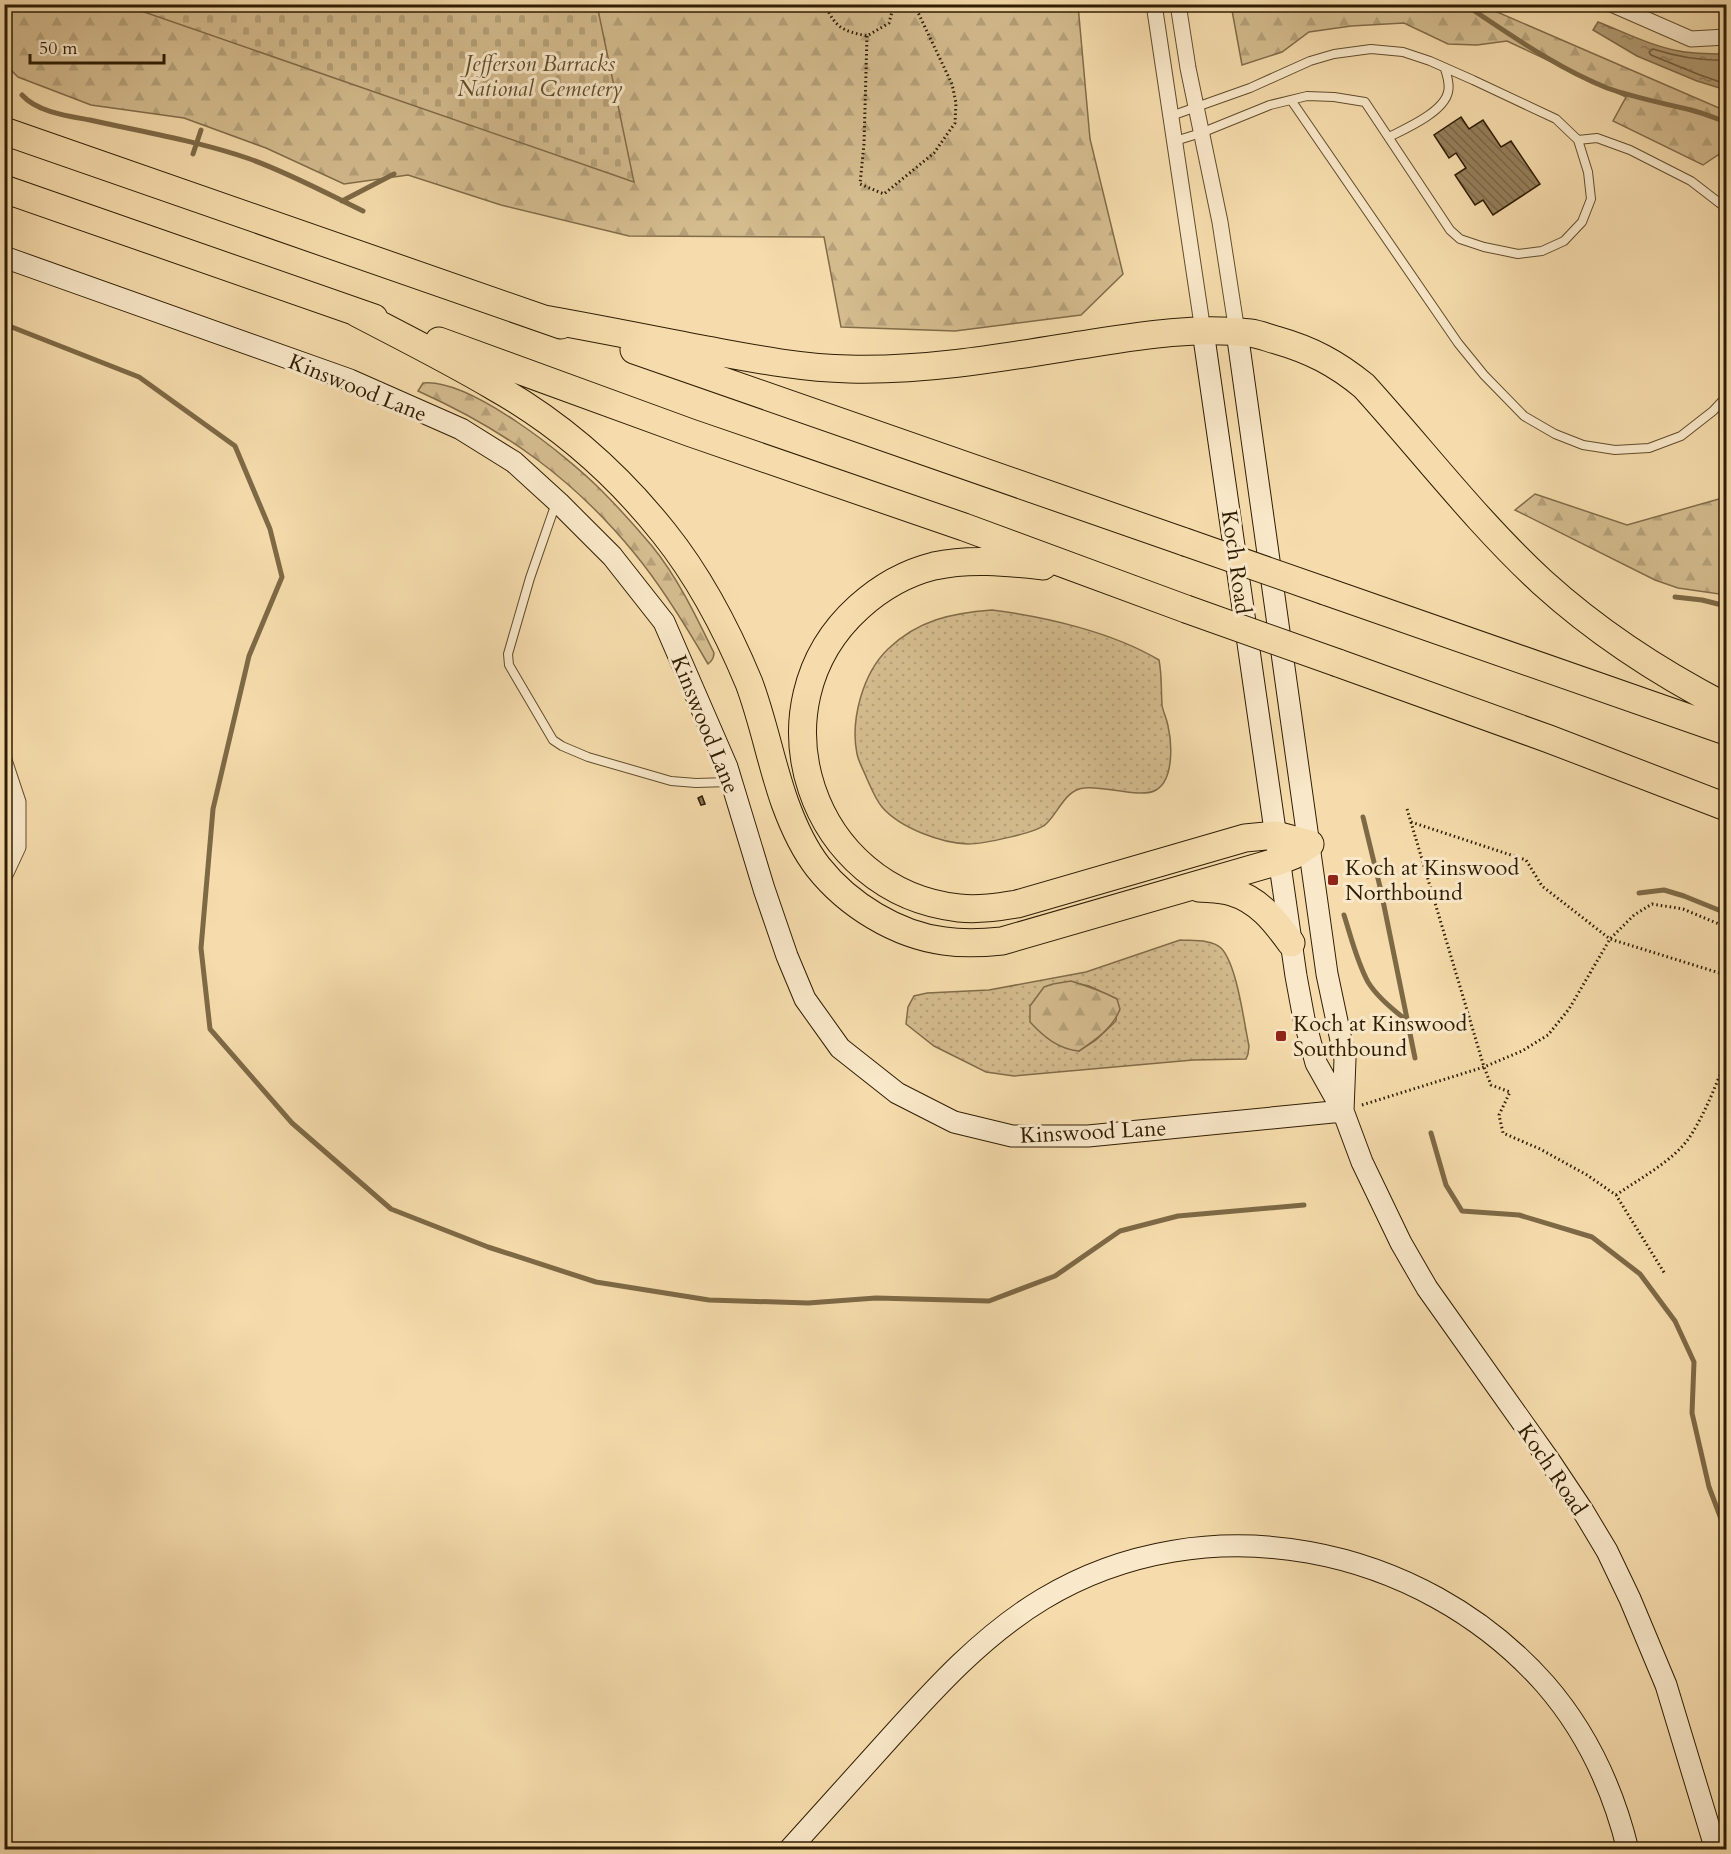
<svg xmlns="http://www.w3.org/2000/svg" width="1731" height="1854" font-family="Cardo,serif">
	<style>
		.grass { fill: url(#grass-dots); stroke: #826c49; stroke-width: 1.5; fill-rule: evenodd }
		.forest { fill: url(#forest-firs); stroke: #826c49; stroke-width: 1.5 }
		.cemetery { fill: url(#cemetery-stones); stroke: #826c49; stroke-width: 1.5 }
		.water { fill: url(#water-ripples); stroke: #7e6946; stroke-width: 1.5 }
		.lines { fill: none; stroke-linecap: round; stroke-linejoin: round }
		.shore { stroke: #705c3b; stroke-width: 1.5 }
		.stream { stroke: #7e6946; stroke-width: 5 }
		.building { fill: url(#building-back-hatch); stroke: #2f1d03; stroke-width: 1.5 }
		.lane-casing { stroke: #614d2d; stroke-width: 10 }
		.street-casing { stroke: #614d2d; stroke-width: 17 }
		.secondary-casing { stroke: #2f1d03; stroke-width: 23 }
		.highway-casing { stroke: #2f1d03; stroke-width: 29 }
		.path { stroke: #2f1d03; stroke-width: 3; stroke-dasharray: 1.5 3; stroke-linecap: butt }
		.lane { stroke: #f9e8c9; stroke-width: 8 }
		.street { stroke: #f9e8c9; stroke-width: 15 }
		.secondary { stroke: #f9e8c9; stroke-width: 21 }
		.highway { stroke: #f6dcac; stroke-width: 27 }
		.highway-bridge-casing { stroke: #2f1d03; stroke-width: 29; stroke-linecap: butt }
		.highway-bridge { stroke: #f6dcac; stroke-width: 27 }
		.poi-dot { fill: #8f2418; stroke: #f9e8c9; stroke-width: 2 }
		.labels { text-anchor: middle; stroke-width: 6; stroke-linejoin: round; paint-order: stroke }
		.park-label { font-size: 22px; font-style: italic; fill: #614d2d; stroke: #f9e8c9 }
		.street-label { font-size: 22px; fill: #2f1d03; stroke: #f9e8c9 }
		.poi-label { font-size: 22px; fill: #2f1d03; stroke: #f9e8c9; text-anchor: start }
	</style>
	<defs>
		<pattern id="grass-dots" width="8" height="8" patternUnits="userSpaceOnUse" patternTransform="scale(1.5)"><rect width="8" height="8" fill="#d4bc8f"/><path d="M2 2h.1M6 6h.1" fill="none" stroke="#b6a17a" stroke-width="1.8" stroke-linecap="round"/></pattern>
		<pattern id="forest-firs" width="22" height="20" patternUnits="userSpaceOnUse" patternTransform="scale(1.5)"><rect width="22" height="20" fill="#d4bc8f"/><path d="M5 1l3.5 6h-7zM16 11l3.5 6h-7z" fill="#b6a17a"/></pattern>
		<pattern id="cemetery-stones" width="16" height="16" patternUnits="userSpaceOnUse" patternTransform="scale(1.5)"><rect width="16" height="16" fill="#d4bc8f"/><path d="M2 7V4a2 2 0 0 1 4 0v3zM10 15v-3a2 2 0 0 1 4 0v3z" fill="#b6a17a"/></pattern>
		<pattern id="water-ripples" width="26" height="14" patternUnits="userSpaceOnUse" patternTransform="scale(1.5)"><rect width="26" height="14" fill="#b29b73"/><path d="M2 4q2-2 4 0t4 0M15 11q2-2 4 0t4 0" fill="none" stroke="#917e5c"/></pattern>
		<pattern id="building-back-hatch" width="6" height="6" patternUnits="userSpaceOnUse" patternTransform="scale(1.5)"><rect width="6" height="6" fill="#96805b"/><path d="M-1 5l2 2M0 0l6 6M5-1l2 2" fill="none" stroke="#7b6849"/></pattern>
	</defs>
	<rect width="100%" height="100%" fill="#f6dcac"/>
	<filter id="stains"><feTurbulence type="fractalNoise" baseFrequency=".00333" numOctaves="4"/><feColorMatrix values="0 0 0 0 .2 0 0 0 0 .09 0 0 0 0 .02 0 0 0 .5 -.17"/></filter>
	<radialGradient id="worn" r=".72"><stop offset=".6" stop-color="#630" stop-opacity="0"/><stop offset="1" stop-color="#630" stop-opacity=".3"/></radialGradient>
	<!-- grass -->
	<path class="grass" d="M992,610C1046,617 1112,632 1159,660C1162,675 1161,689 1162,705C1163,712 1167,719 1168,726C1172,743 1174,780 1156,790C1141,799 1103,785 1084,788C1065,790 1059,812 1046,824C1037,833 982,844 968,844C941,843 900,828 882,807C876,800 871,788 867,779C864,771 859,763 857,754C850,720 863,673 888,649C918,620 952,613 992,610Z
		M1180,940C1193,941 1211,939 1221,948C1237,964 1244,1023 1249,1046L1248,1054L1246,1059L1193,1060L1014,1076L986,1072L934,1046L906,1024L908,1007L914,996L927,993L989,990L1086,972ZM1071,982L1089,986L1117,999L1116,1021L1096,1040L1079,1051Z"/>
	<!-- forest -->
	<path class="forest" d="M5,5H1078L1090,139L1123,274L1081,315L955,331L841,327L824,237L629,236L501,205L408,175L344,184L266,148L184,118L91,105L18,77L5,64Z
		M1231,5H1481L1726,111V161L1718,155L1703,165L1613,121L1626,97L1507,41L1477,45L1448,44L1404,23L1351,26L1309,32L1282,52L1242,65Z
		M423,383C470,378 567,456 600,489C618,507 636,527 652,546C678,578 696,616 714,653C714,658 712,661 708,664C686,626 663,588 635,554C574,479 505,430 418,391Z
		M1535,494L1627,525L1726,497V595L1678,588L1655,580L1515,510Z
		M1071,981C1087,986 1102,991 1117,999L1120,1009C1113,1028 1095,1040 1079,1051C1058,1049 1044,1037 1030,1022V1006L1044,987L1053,984Z"/>
	<!-- cemetery -->
	<path class="cemetery" d="M124,5H597L634,182Z"/>
	<!-- water -->
	<path class="water" d="M1598,22C1624,32 1651,46 1679,51C1694,54 1711,54 1726,54V90L1697,81L1637,56L1593,30Z"/>
	<g class="lines">
		<!-- shore -->
		<path class="shore" d="M1726,60C1700,61 1678,57 1653,49L1649,52L1651,55L1700,75L1726,84"/>
		<!-- stream -->
		<path class="stream" d="M1464,4C1511,35 1555,67 1607,88C1635,98 1663,103 1691,110C1703,113 1715,118 1726,122
			M22,95C37,112 68,116 90,120C143,132 198,141 250,159C289,173 326,193 363,211
			M193,154L201,130
			M342,201L394,174
			M4,324L139,377L235,446L270,529L282,577L249,656L213,809L201,948L210,1029L292,1123L391,1209L488,1247L596,1282L709,1300L808,1303L876,1298L989,1301L1055,1276L1120,1231L1178,1216L1304,1205
			M1675,597L1702,600L1726,606
			M1363,817L1381,891L1415,1058
			M1639,893L1664,890L1684,896L1726,913
			M1344,915C1351,937 1357,962 1368,982C1377,997 1392,1009 1405,1019
			M1431,1133L1446,1185L1462,1211L1519,1215L1592,1237L1640,1274L1675,1321L1694,1362L1692,1413L1709,1487L1726,1532"/>
	</g>
	<!-- building -->
	<path class="building" d="M1461,117L1469,129L1483,120L1501,147L1511,141L1540,184L1493,215L1483,200L1475,205L1455,175L1466,168L1456,153L1449,158L1434,135Z
		M702,796L705,804L701,805L698,798Z"/>
	<g class="lines">
		<defs>
			<path id="lane" d="M1291,100L1458,343L1484,375L1524,416L1555,434L1583,445L1615,450L1649,448L1681,436L1713,411L1726,397
				M1171,116L1250,88L1310,61L1334,54L1371,49L1403,52L1430,61L1473,80L1556,119L1578,140L1588,172L1591,199L1582,222L1564,241L1542,251L1518,254L1484,247L1460,239L1450,230L1365,102L1334,97L1307,96L1270,105L1201,133L1175,141
				M1389,137C1405,129 1444,112 1448,92C1450,85 1447,75 1445,69
				M1578,140L1597,138L1630,150L1691,181L1726,208
				M556,503L530,578L508,654L509,665L553,740L562,746L588,757L671,781L696,783L729,782"/>
			<path id="street" d="M1154,4L1203,331
				M1178,4L1188,68L1220,222L1237,332
				M1611,4L1691,39L1726,37
				M4,760L18,802V847L4,877"/>
			<path id="secondary" d="M4,257L350,380L461,429L514,462L559,503L612,556L664,622L727,767L764,889L787,956L805,999L840,1048L897,1093L954,1122L1012,1136H1088L1343,1111
				M1203,331L1296,976L1304,1019L1316,1063L1343,1111L1362,1162L1401,1243L1427,1288L1549,1460L1583,1511L1607,1551L1630,1599L1666,1685L1716,1850
				M1237,332L1327,974L1345,1059L1343,1111
				M789,1850C822,1813 856,1776 889,1739C935,1688 983,1635 1043,1599C1206,1501 1421,1544 1545,1684C1586,1731 1613,1789 1628,1850"/>
			<path id="highway" d="M4,131L561,325
				M4,189L374,318
				M357,313C403,337 449,360 493,386C559,423 617,474 664,533C700,578 727,630 749,683C764,723 771,764 785,803C793,825 804,849 818,867C848,905 897,935 944,941C964,944 983,943 1002,941L1279,861L1294,855L1310,844
				M544,319C595,328 645,338 696,348C746,357 797,368 849,369C924,371 1000,358 1074,346C1133,337 1191,326 1250,333C1259,334 1268,338 1276,340C1311,350 1336,363 1364,386C1423,451 1477,522 1542,582C1597,632 1660,673 1726,707
				M439,341L691,433L964,527L1186,609
				M634,350L1185,542
				M1043,566C1006,562 970,558 934,566C906,573 880,588 859,607C748,707 811,892 959,908C979,910 998,907 1017,904L1245,838L1276,835L1310,844
				M1325,591L1726,731
				M1338,663L1549,739L1726,807
				M1199,888C1210,889 1222,889 1232,892C1259,900 1275,921 1291,943"/>
		</defs>
		<!-- lane casing -->
		<use href="#lane" class="lane-casing"/>
		<!-- street casing -->
		<use href="#street" class="street-casing"/>
		<!-- secondary casing -->
		<use href="#secondary" class="secondary-casing"/>
		<!-- highway casing -->
		<use href="#highway" class="highway-casing"/>
		<!-- path -->
		<path class="path" d="M825,4C835,28 843,31 867,36L889,23L894,4
			M867,36L864,144L860,184L884,194L934,153L955,123L956,103L952,84L914,4
			M1407,809L1484,1067L1491,1085L1510,1092L1499,1115L1503,1133L1540,1149L1587,1175L1616,1195L1665,1274
			M1411,822L1526,860L1542,886L1610,939L1726,975
			M1362,1105L1484,1067L1522,1051L1548,1035L1569,1009L1610,939L1634,915L1652,904L1683,909L1726,927
			M1616,1195C1639,1179 1673,1161 1689,1138C1705,1114 1716,1085 1726,1059"/>
		<!-- lane -->
		<use href="#lane" class="lane"/>
		<!-- street -->
		<use href="#street" class="street"/>
		<!-- secondary -->
		<use href="#secondary" class="secondary"/>
		<!-- highway -->
		<use href="#highway" class="highway"/>
		<defs>
			<path id="highway-bridge" d="M1185,542L1325,591
				M1186,609L1338,663"/>
		</defs>
		<!-- highway-bridge casing -->
		<use href="#highway-bridge" class="highway-bridge-casing"/>
		<!-- highway-bridge -->
		<use href="#highway-bridge" class="highway-bridge"/>
	</g>
	<!-- markers -->
	<g class="poi-dot">
		<rect x="1327" y="874" width="12" height="12" rx="3"/>
		<rect x="1275" y="1030" width="12" height="12" rx="3"/>
	</g>
	<g class="labels">
		<!-- park labels -->
		<g class="park-label">
			<text x="540" y="71">Jefferson Barracks<tspan x="540" dy="25">National Cemetery</tspan></text>
		</g>
		<!-- street labels -->
		<g class="street-label">
			<text transform="translate(358 387) rotate(22)" y="8">Kinswood Lane</text>
			<text transform="translate(1237 562) rotate(82)" y="8">Koch Road</text>
			<text transform="translate(706 724) rotate(68)" y="8">Kinswood Lane</text>
			<text transform="translate(1093 1131) rotate(-3)" y="8">Kinswood Lane</text>
			<text transform="translate(1553 1469) rotate(56)" y="8">Koch Road</text>
		</g>
		<!-- poi labels -->
		<g class="poi-label">
			<text x="1345" y="875">Koch at Kinswood<tspan x="1345" dy="25">Northbound</tspan></text>
			<text x="1293" y="1031">Koch at Kinswood<tspan x="1293" dy="25">Southbound</tspan></text>
		</g>
	</g>
	<!-- margin -->
	<rect width="1731" height="1854" fill="none" stroke="#f6dcac" stroke-width="24"/>
	<rect x="6" y="6" width="1719" height="1842" fill="none" stroke="#2f1d03" stroke-width="3"/>
	<rect x="12" y="12" width="1707" height="1830" fill="none" stroke="#2f1d03" stroke-width="1.5"/>
	<!-- scale -->
	<path d="M30 54v9h134v-9" fill="none" stroke="#2f1d03" stroke-width="3"/>
	<text x="39" y="54" font-size="18" fill="#2f1d03" stroke="#f9e8c9" stroke-width="4.5" paint-order="stroke">50 m</text>
	<rect width="100%" height="100%" filter="url(#stains)"/>
	<rect width="100%" height="100%" fill="url(#worn)"/>
</svg>
